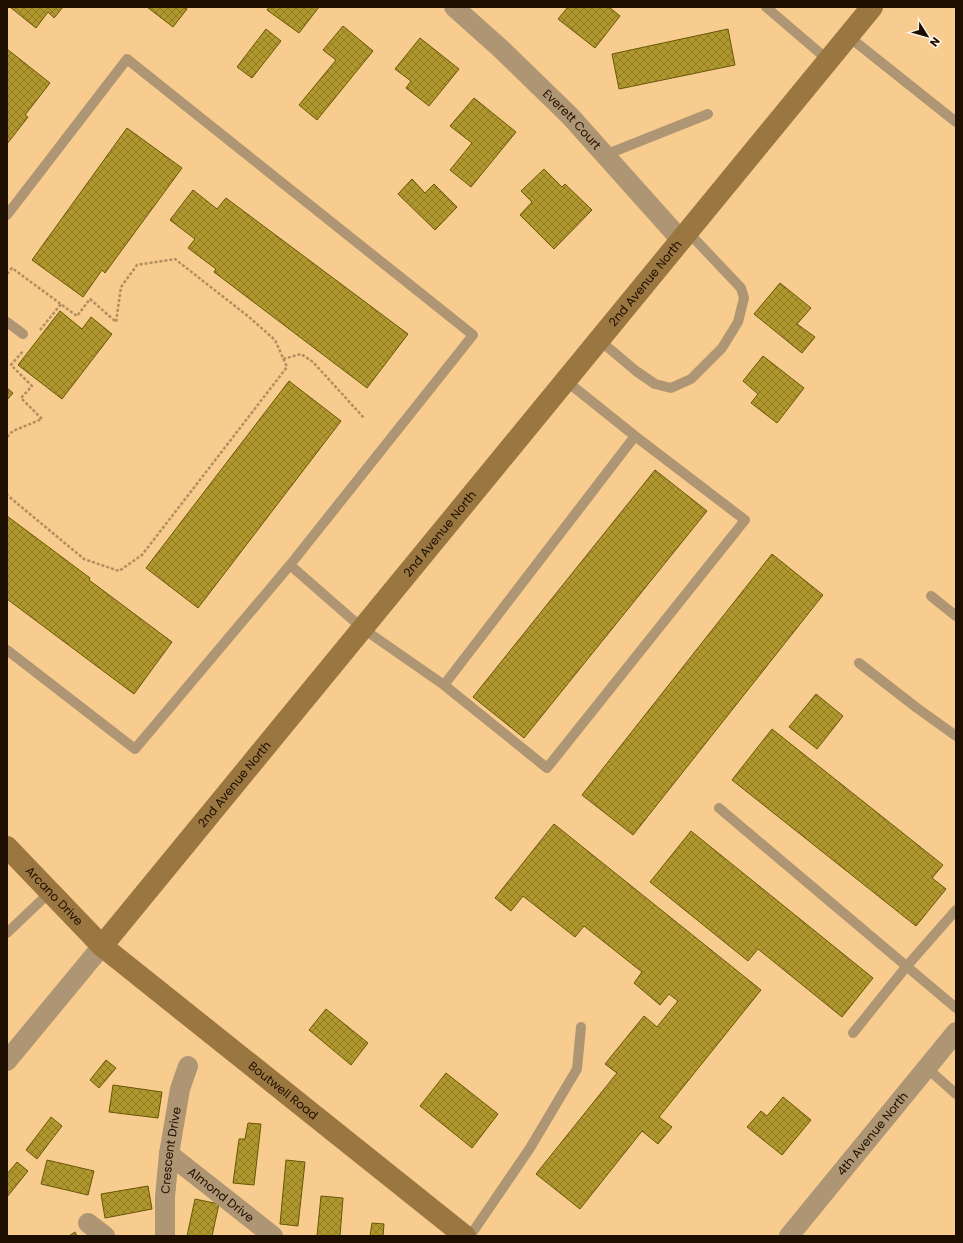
<svg xmlns="http://www.w3.org/2000/svg" width="963" height="1243" font-family="Poppins,sans-serif">
	<style>
		.building { fill: url(#building-cross-hatch); stroke: #685705 }
		.lines { fill: none; stroke-linecap: round; stroke-linejoin: round }
		.path { stroke: #b08e5f; stroke-width: 2.5; stroke-dasharray: 3 2; stroke-linecap: butt }
		.lane { stroke: #ae9573; stroke-width: 10 }
		.street { stroke: #ae9573; stroke-width: 20 }
		.secondary { stroke: #9a7641; stroke-width: 22 }
		.labels { text-anchor: middle; stroke-width: 3; stroke-linejoin: round; paint-order: stroke }
		.street-label { font-size: 12px; fill: #1e0e00; stroke: #fdf4e8 }
	</style>
	<defs>
		<pattern id="building-cross-hatch" width="8" height="8" patternUnits="userSpaceOnUse"><rect width="8" height="8" fill="#b0982f"/><path d="M0 0l8 8M0 8l8-8" fill="none" stroke="#8f7a26"/></pattern>
	</defs>
	<rect width="100%" height="100%" fill="#f8cc8e"/>
	<!-- building -->
	<path class="building" d="M10,7H63L54,18L48,12L36,28Z
		M147,7H184L187,9L173,27Z
		M269,7H319L299,33L267,10Z
		M568,7H609L620,16L595,48L558,19Z
		M343,26L373,51L317,120L299,105L336,60L323,50Z
		M266,29L281,41L252,78L237,67Z
		M728,29L735,65L619,89L612,54Z
		M420,38L459,69L429,106L406,88L411,81L395,69Z
		M7,49L50,83L25,115L28,117L7,144Z
		M474,98L516,132L471,187L450,170L472,143L450,126Z
		M127,128L182,168L105,273L102,270L83,297L32,260Z
		M544,169L562,187L565,184L592,210L554,249L520,215L532,202L521,191Z
		M412,179L425,193L434,184L457,207L435,230L398,194Z
		M193,190L217,209L226,198L408,334L367,388L214,272L216,269L188,248L195,239L170,220Z
		M780,283L811,308L797,324L815,337L802,353L754,314Z
		M60,311L82,329L91,317L112,334L62,399L18,365Z
		M763,356L804,388L777,423L751,403L758,394L743,381Z
		M289,381L341,421L198,608L146,568Z
		M7,388L13,393L7,400Z
		M655,470L707,511L524,738L473,697Z
		M7,516L90,578L89,580L172,642L134,694L7,599Z
		M772,554L823,595L633,835L582,795Z
		M816,694L843,716L817,749L789,727Z
		M772,729L943,865L932,878L946,889L916,926L732,780Z
		M554,824L761,990L659,1117L672,1127L658,1144L642,1131L580,1209L536,1174L617,1073L605,1064L644,1016L657,1027L678,1001L669,994L660,1005L634,983L642,972L584,926L575,937L523,896L511,911L495,898Z
		M691,831L873,978L842,1017L758,949L748,961L650,882Z
		M326,1009L368,1043L351,1065L309,1030Z
		M106,1060L116,1068L99,1088L90,1080Z
		M446,1073L498,1114L472,1148L420,1106Z
		M113,1085L162,1092L158,1118L109,1112Z
		M783,1097L811,1120L782,1155L747,1127L761,1111L767,1116Z
		M51,1117L62,1126L37,1159L26,1150Z
		M248,1123L261,1124L254,1185L233,1183L239,1139H245Z
		M47,1160L94,1171L88,1195L41,1184Z
		M286,1160L305,1162L298,1226L280,1224Z
		M17,1162L28,1171L7,1197V1174Z
		M148,1186L152,1209L105,1218L101,1194Z
		M321,1196L343,1198L340,1236H317Z
		M195,1199L219,1204L212,1236H187Z
		M372,1223L384,1224L383,1236H370Z
		M75,1232L77,1236H69Z"/>
	<g class="lines">
		<!-- path -->
		<path class="path" d="M7,274L12,268L77,316L90,299L116,322L121,287L137,265L175,259L249,317L275,340L287,367L142,555L119,571L84,559L7,495
			M40,330L61,304
			M283,359L301,354L313,362L364,418
			M7,437L13,431L42,419L21,398L32,386L11,365L23,351"/>
		<!-- lane -->
		<path class="lane" d="M766,7L828,60
			M848,36L956,122
			M605,155L708,114
			M7,215L127,59L473,335L290,565L135,749L7,650
			M7,322L23,334
			M598,339L636,371L655,384L671,388L691,379L722,348L738,322L744,298L741,288L687,231
			M290,565L362,628L444,685L635,436L565,380
			M931,596L956,616
			M859,663L917,708L956,736
			M444,685L547,768L745,520L635,436
			M719,808L956,1008
			M7,933L50,892
			M853,1033L906,967L956,910
			M927,1068L956,1094
			M470,1236L530,1148L577,1069L581,1027"/>
		<!-- street -->
		<g class="street">
			<path id="s1" d="M454,7L500,48L570,116L681,240"/>
			<path d="M7,1061L102,946"/>
			<path id="s2" d="M169,1154L273,1236"/>
			<path d="M88,1223L105,1236"/>
			<path id="s3" d="M165,1236V1197L169,1154L180,1089L188,1066"/>
			<path id="s4" d="M789,1236L956,1032"/>
		</g>
		<!-- secondary -->
		<g class="secondary">
			<path id="s5" d="M7,847L102,946L465,1236"/>
			<path id="s6" d="M102,946L872,7"/>
		</g>
	</g>
	<g class="labels">
		<!-- street labels -->
		<g class="street-label">
			<text dy="4" stroke="none"><textPath href="#s1" startOffset="163">Everett Court</textPath></text>
			<text dy="4" stroke="none"><textPath href="#s6" startOffset="857">2nd Avenue North</textPath></text>
			<text dy="4" stroke="none"><textPath href="#s6" startOffset="533">2nd Avenue North</textPath></text>
			<text dy="4" stroke="none"><textPath href="#s6" startOffset="209">2nd Avenue North</textPath></text>
			<text dy="4" stroke="none"><textPath href="#s5" startOffset="68">Arcano Drive</textPath></text>
			<text dy="4" stroke="none"><textPath href="#s5" startOffset="369">Boutwell Road</textPath></text>
			<text dy="4" stroke="none"><textPath href="#s4" startOffset="132">4th Avenue North</textPath></text>
			<text dy="4" stroke="none"><textPath href="#s3" startOffset="86">Crescent Drive</textPath></text>
			<text dy="4" stroke="none"><textPath href="#s2" startOffset="66">Almond Drive</textPath></text>
		</g>
	</g>
	<!-- border -->
	<rect width="963" height="1243" fill="none" stroke="#1e0e00" stroke-width="16"/>
	<!-- north arrow -->
	<g transform="translate(927 36) rotate(127)" stroke="#fdf4e8" stroke-width="3" paint-order="stroke">
	<path d="M0-3L7 15L0 10L-7 15Z" fill="#1e0e00"/>
	<text y="-6" font-size="11" font-weight="bold" text-anchor="middle" fill="#1e0e00">N</text>
	</g>
</svg>
